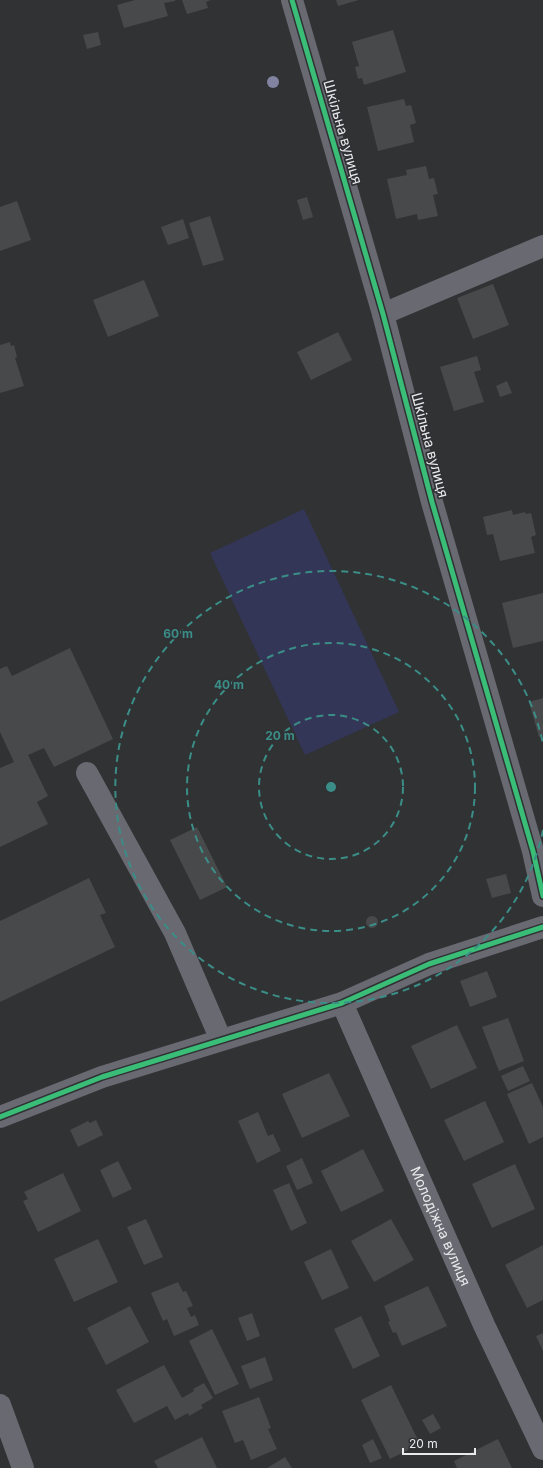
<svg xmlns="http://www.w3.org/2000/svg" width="543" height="1468" font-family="Inter,sans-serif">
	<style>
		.green { fill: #343657 }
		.building { fill: #48494a }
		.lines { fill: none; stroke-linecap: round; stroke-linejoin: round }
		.minor { stroke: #686971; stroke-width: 22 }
		.cycleway-casing { stroke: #303135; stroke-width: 8 }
		.cycleway { stroke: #3abd76; stroke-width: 5 }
		.tree { fill: #8183a1 }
		.ring { fill: none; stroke: #3b8d87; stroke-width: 2; stroke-dasharray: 7 5 }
		.labels { text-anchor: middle; stroke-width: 3.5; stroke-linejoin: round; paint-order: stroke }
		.street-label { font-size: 14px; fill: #eaeaed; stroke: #303135 }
		.centre { fill: #3b8d87; stroke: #303135; stroke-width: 2 }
		.ring-label { font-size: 12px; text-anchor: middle; font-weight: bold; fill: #3b8d87; stroke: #303135; stroke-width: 3.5; stroke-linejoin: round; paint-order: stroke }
	</style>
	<rect width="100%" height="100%" fill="#313234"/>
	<!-- green -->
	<path class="green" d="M304,509L399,712L305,755L210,553Z"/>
	<!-- building -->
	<path class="building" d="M135,0H175V1L164,3L168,16L124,28L117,5Z
		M182,0H211L206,2L208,8L187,14Z
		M336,0H359L338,6Z
		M393,30L406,72L364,85L362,78L358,79L355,67L359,66L352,42Z
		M98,32L101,45L87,49L83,35Z
		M404,99L406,106L411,105L416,123L410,125L414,142L378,151L367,107Z
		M426,166L429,179L434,178L438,194L433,195L438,216L418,220L417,214L396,219L387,179L407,175L406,170Z
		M307,197L313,217L303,220L297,200Z
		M17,201L31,240L0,251V207Z
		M210,216L224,260L203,266L189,223Z
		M183,219L189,238L168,245L161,227Z
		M144,280L159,316L108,337L93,300Z
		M493,284L509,325L473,339L457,298Z
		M338,332L352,360L311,380L297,352Z
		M10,342L11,346L14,345L17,357L15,358L24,386L0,393V345Z
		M477,356L481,370L474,372L484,402L454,411L440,367Z
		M507,381L512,393L500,397L496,386Z
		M512,510L513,515L525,512L526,514L531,513L536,535L531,537L535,553L500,561L493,534L487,535L483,517Z
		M543,593V641L513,648L502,603Z
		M70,648L113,739L54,767L44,748L28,755L48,796L37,802L48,824L0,847V768L14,762L0,732V669L7,666L12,676Z
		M543,698V736L539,737L529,702Z
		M197,827L227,887L200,900L170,840Z
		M506,874L511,893L492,898L486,879Z
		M89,878L106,913L100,915L115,947L0,1002V921Z
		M366 922a6 6 0 1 1 12 0a6 6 0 1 1-12 0Z
		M487,971L497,997L470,1007L460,981Z
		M508,1018L524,1061L499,1071L482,1027Z
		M457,1025L477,1068L431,1089L411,1046Z
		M523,1066L530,1081L508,1091L501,1076Z
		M329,1073L350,1116L302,1138L282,1094Z
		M532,1083L543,1107V1137L529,1144L507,1094Z
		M485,1101L504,1142L464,1161L444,1120Z
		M258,1112L268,1136L273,1134L281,1151L257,1163L238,1121Z
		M96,1120L103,1135L78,1147L70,1130L88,1121L90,1123Z
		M363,1149L384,1191L341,1212L321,1171Z
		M302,1158L313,1183L297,1190L286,1166Z
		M118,1161L132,1189L113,1198L100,1170Z
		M515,1164L535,1209L492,1228L472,1184Z
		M63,1173L81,1211L38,1232L23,1201L28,1199L24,1192Z
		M289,1183L307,1223L291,1231L273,1190Z
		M146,1219L163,1257L144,1265L127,1227Z
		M391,1219L414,1260L374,1282L351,1241Z
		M98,1239L118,1282L74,1302L54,1259Z
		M543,1245V1300L527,1308L505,1265Z
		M331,1249L349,1288L322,1300L304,1262Z
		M178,1282L183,1292L186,1291L193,1306L187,1308L191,1317L195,1315L199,1325L174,1336L167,1319L163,1321L151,1293Z
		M428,1286L447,1326L402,1346L396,1332L393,1333L388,1322L390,1321L384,1306Z
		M130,1306L149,1342L106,1365L87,1328Z
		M252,1313L260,1336L247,1341L238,1318Z
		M361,1316L380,1356L353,1369L334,1329Z
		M212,1329L239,1384L215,1395L189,1341Z
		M543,1333V1351L536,1336Z
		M265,1357L273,1380L250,1389L241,1366Z
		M164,1365L182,1398L194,1391L193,1389L204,1383L213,1398L201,1405L203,1408L189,1416L188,1413L175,1420L167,1406L134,1423L116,1390Z
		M391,1385L420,1444L390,1459L361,1400Z
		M259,1397L271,1428L268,1429L277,1449L251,1460L243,1440L235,1443L222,1411Z
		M433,1414L441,1428L430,1434L422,1420Z
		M202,1437L217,1468H158L154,1461Z
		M373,1439L382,1458L370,1463L362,1445Z
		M498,1439L512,1468H457L454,1461Z
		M285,1457L292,1468H267Z"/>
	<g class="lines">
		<!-- minor -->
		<g class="minor">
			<path d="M292,0L383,314L432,502L533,851L543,896"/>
			<path d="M383,314L543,246"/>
			<path d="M87,773L175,933L221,1040"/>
			<path id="s1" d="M342,1003L484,1325L543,1449"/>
			<path d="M0,1117L102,1077L342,1003L429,964L543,927"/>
			<path d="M0,1405L23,1468"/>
		</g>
		<defs>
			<path id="cycleway" d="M292,0L383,314L432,502L533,851L543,896
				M0,1117L102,1077L342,1003L429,964L543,927"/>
		</defs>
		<!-- cycleway casing -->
		<use href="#cycleway" class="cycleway-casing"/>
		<!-- cycleway -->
		<use href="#cycleway" class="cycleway"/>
	</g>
	<!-- trees -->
	<circle class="tree" cx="273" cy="82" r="6"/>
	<!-- distance rings -->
	<g class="ring">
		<circle cx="331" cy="787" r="72"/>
		<circle cx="331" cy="787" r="144"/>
		<path d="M543 830A216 216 0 1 1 543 744"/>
	</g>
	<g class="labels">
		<!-- street labels -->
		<g class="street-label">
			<text transform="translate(343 132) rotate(74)" y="5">Шкільна вулиця</text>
			<text transform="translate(430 445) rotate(75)" y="5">Шкільна вулиця</text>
			<text dy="5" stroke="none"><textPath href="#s1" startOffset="244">Молодіжна вулиця</textPath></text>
		</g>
	</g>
	<circle cx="331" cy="787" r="6" class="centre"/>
	<g class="ring-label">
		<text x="178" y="638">60 m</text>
		<text x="229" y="689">40 m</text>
		<text x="280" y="740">20 m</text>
	</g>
	<!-- scale -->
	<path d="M403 1448v6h72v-6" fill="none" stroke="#eaeaed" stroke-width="2"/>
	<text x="409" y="1448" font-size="12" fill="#eaeaed" stroke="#303135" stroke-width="3" paint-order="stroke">20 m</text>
</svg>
